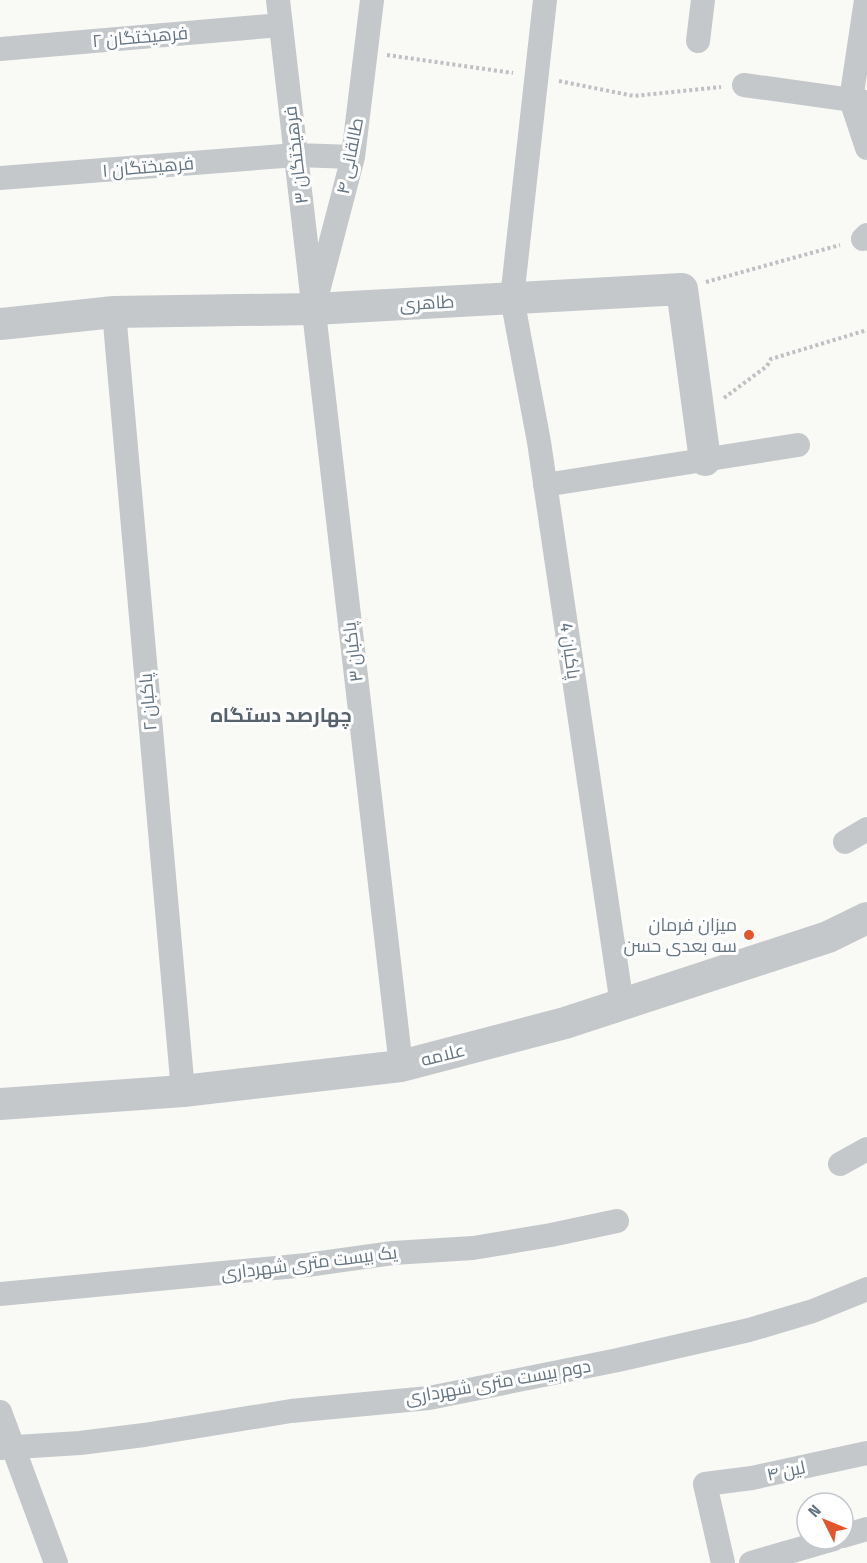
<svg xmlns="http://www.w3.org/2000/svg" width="867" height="1563" font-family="'Fira Sans Condensed',Cairo,sans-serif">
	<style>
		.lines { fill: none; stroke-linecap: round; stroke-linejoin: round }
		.path { stroke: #bec0c3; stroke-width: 4; stroke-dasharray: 3 3; stroke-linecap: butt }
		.minor { stroke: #c4c8cb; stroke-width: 24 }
		.tertiary { stroke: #c4c8cb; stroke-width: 32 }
		.poi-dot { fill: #e2562d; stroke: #fff; stroke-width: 2 }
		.labels { text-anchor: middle; stroke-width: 6; stroke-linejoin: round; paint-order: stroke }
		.street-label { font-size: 18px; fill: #647481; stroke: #fff }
		.poi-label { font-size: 18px; fill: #647481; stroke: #fff; text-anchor: end }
		.neighbourhood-label { font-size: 20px; font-weight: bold; fill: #56626c; stroke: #fff }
	</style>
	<rect width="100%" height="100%" fill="#f9f9f6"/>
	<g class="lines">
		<!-- path -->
		<path class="path" d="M387,55L513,73
			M559,81L634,96L721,87
			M706,282L840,245
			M724,398L767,366L771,359L867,330"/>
		<!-- minor -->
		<path class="minor" d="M278,0L401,1066
			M545,0L512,298L539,442L622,1005
			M866,0L851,100L867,148
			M698,41L703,0
			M0,49L281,25
			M744,85L867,102
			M0,178L296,155L353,157
			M863,239L867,235
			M317,295L353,157L372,0
			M114,312L183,1091
			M545,485L798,445
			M845,842L867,829
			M840,1164L867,1149
			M0,1294L307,1265L393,1253L473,1248L551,1235L617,1221
			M0,1412L56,1563
			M0,1448L80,1443L144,1435L291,1411L429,1398L618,1360L749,1330L813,1311L867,1289
			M843,1536L867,1529
			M723,1563L705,1484L752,1478L867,1453
			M751,1563L834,1539"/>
		<!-- tertiary -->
		<path class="tertiary" d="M0,324L114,312L314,309L682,289L705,460
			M0,1104L183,1091L401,1066L565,1023L828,937L867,918"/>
	</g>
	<!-- markers -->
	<circle class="poi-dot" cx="749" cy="935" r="6"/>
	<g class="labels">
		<!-- street labels -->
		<g class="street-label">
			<text transform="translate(140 37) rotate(-5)" y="6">فرهیختگان ۲</text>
			<text transform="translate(296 155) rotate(-97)" y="6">فرهیختگان ۳</text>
			<text transform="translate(350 156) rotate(-79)" y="6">طالقانی ۴</text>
			<text transform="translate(148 167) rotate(-5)" y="6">فرهیختگان ۱</text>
			<text transform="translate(427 303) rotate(-3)" y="6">طاهری</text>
			<text transform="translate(570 651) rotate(82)" y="6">پاکبان 4</text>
			<text transform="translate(353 652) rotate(-97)" y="6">پاکبان ۳</text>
			<text transform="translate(148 702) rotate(-95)" y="6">پاکبان ۲</text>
			<text transform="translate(443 1055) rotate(-14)" y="6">علامه</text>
			<text transform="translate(309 1263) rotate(-7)" y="6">یک بیست متری شهرداری</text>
			<text transform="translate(498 1382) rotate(-10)" y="6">دوم بیست متری شهرداری</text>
			<text transform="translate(786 1471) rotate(-12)" y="6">لین ۴</text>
		</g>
		<!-- poi labels -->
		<g class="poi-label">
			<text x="737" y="931">میزان فرمان<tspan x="737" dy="21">سه بعدی حسن</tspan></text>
		</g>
		<!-- neighbourhood labels -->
		<g class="neighbourhood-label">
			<text x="281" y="722">چهارصد دستگاه</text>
		</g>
	</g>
	<!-- north arrow -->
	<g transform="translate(825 1521) rotate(313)"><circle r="28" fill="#ffffff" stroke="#c1c7cd" stroke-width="1.5"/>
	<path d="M0-4.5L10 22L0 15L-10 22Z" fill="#e2562d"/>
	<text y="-9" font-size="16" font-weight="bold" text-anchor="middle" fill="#647481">N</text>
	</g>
</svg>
